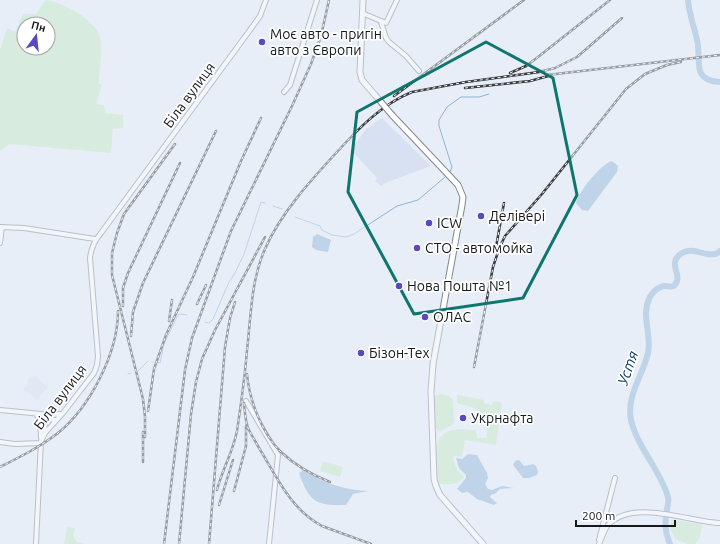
<svg xmlns="http://www.w3.org/2000/svg" width="720" height="544" font-family="Ubuntu,sans-serif">
	<style>
		.built { fill: #d8e1f1 }
		.green { fill: #c6e6c2; fill-rule: evenodd }
		.water { fill: #8eb4d5 }
		.lines { fill: none; stroke-linecap: round; stroke-linejoin: round }
		.stream { stroke: #8eb4d5; stroke-width: 1 }
		.river { stroke: #8eb4d5; stroke-width: 6 }
		.minor-casing { stroke: #838890; stroke-width: 6 }
		.major-casing { stroke: #838890; stroke-width: 7 }
		.minor { stroke: #fff; stroke-width: 4 }
		.major { stroke: #fff; stroke-width: 5 }
		.rail-casing { stroke: #373a3e; stroke-width: 2.5 }
		.rail { stroke: #fff; stroke-width: 1; stroke-dasharray: 3; stroke-linecap: butt }
		.major-bridge-casing { stroke: #838890; stroke-width: 7; stroke-linecap: butt }
		.major-bridge { stroke: #fff; stroke-width: 5 }
		.marked { fill: none; stroke: #0f766e; stroke-width: 3; stroke-linejoin: round }
		.poi-dot { fill: #5948c0; stroke: #fff; stroke-width: 1.5 }
		.labels { text-anchor: middle; stroke-width: 3.5; stroke-linejoin: round; paint-order: stroke }
		.poi-label { font-size: 14px; fill: #16181b; stroke: #fff; text-anchor: start }
		.street-label { font-size: 14px; fill: #16181b; stroke: #fff }
		.water-label { font-size: 15px; font-style: italic; fill: #083657; stroke: #fff }
	</style>
	<rect width="100%" height="100%" fill="#e8eef7"/>
	<!-- built -->
	<path class="built" d="M382,118L431,166L385,183L381,186L375,181L377,178L351,150L366,129Z
		M35,376L48,387L37,400L23,389L28,384L27,382L31,377L32,379Z"/>
	<!-- green -->
	<path class="green" d="M45,0C62,2 95,19 100,37C103,45 99,73 99,84L102,85L96,104L104,105L105,113L123,115V128L113,129L111,153L9,144L0,151V50L7,28L15,32L23,14H36ZM24,24H48V48H24Z
		M441,394L449,396L453,400L454,422L452,425L440,431L438,430L435,427L434,396Z
		M457,395L484,400V403L492,405L493,401L502,403L496,445L465,440L462,457L454,456L453,459L457,470L464,477C457,486 448,484 438,484C435,467 430,433 453,430C460,429 469,430 476,430L477,438H487L486,417L475,408L459,404L457,402Z
		M323,461L343,467L340,477L320,471Z
		M671,520L702,524L700,537L695,544H687L675,539L671,531Z
		M67,527L75,528L73,537L77,542L84,544H64Z"/>
	<!-- water -->
	<path class="water" d="M612,161L618,166L617,172L588,211L582,210L576,203C578,192 601,164 612,161Z
		M317,234L331,240L328,252L316,250L312,247L313,237Z
		M468,454L477,455L487,473L488,478L485,484L488,489L492,490L502,486L514,488L500,489L496,493L491,495L490,497L497,503L494,505L477,499L468,492L462,493L457,489L466,478V475L459,468L456,458L462,459Z
		M519,460L524,466L533,464L536,466L538,472L537,475L529,478H523L513,465L515,461Z
		M303,470C323,483 344,490 368,491L353,494L346,505C316,506 309,502 299,473Z"/>
	<g class="lines">
		<!-- stream -->
		<path class="stream" d="M450,172L452,167L439,126V120L447,107L461,97H479L489,94
			M273,206L282,209
			M295,217L320,226L322,230L332,235L346,237L354,234L397,206L418,200L445,177
			M205,322L209,323L213,319L229,282L235,273L244,254L261,202L265,203
			M152,362H153
			M156,362L160,363L164,344L178,315L181,314L187,315
			M138,371L148,361
			M128,374L131,373"/>
		<!-- river -->
		<path class="river" d="M688,0C689,14 694,26 697,40C702,58 690,81 720,82
			M670,544C664,531 665,522 667,509C668,505 669,501 668,497C661,471 637,447 631,420C626,396 643,375 648,353C652,335 641,316 649,299C651,293 659,286 665,286C668,286 671,287 674,286C685,275 665,264 682,253C694,245 710,261 720,251"/>
		<defs>
			<path id="minor" d="M362,13L386,23L397,0
				M381,22L386,38L389,42L406,56L419,71
				M284,92L290,85L317,0
				M0,227L24,228L95,239
				M0,243L2,227
				M246,401L278,455L269,544
				M0,410L52,415L60,414
				M36,414L40,420L41,438
				M39,416C45,421 45,425 45,432
				M40,416L49,419L55,420
				M0,442L15,444L40,443
				M599,540L615,478
				M36,544L41,441L45,433L63,413L94,373L97,365L98,356L90,258C91,248 94,241 101,233L250,30L260,16L266,0
				M599,544C602,538 604,530 608,525C633,498 689,522 720,523"/>
			<path id="major" d="M363,0L360,72L362,80L375,95
				M392,115L458,185L463,197L462,205L433,364L431,391L434,479L436,486L440,495L483,544"/>
		</defs>
		<!-- minor casing -->
		<use href="#minor" class="minor-casing"/>
		<!-- major casing -->
		<use href="#major" class="major-casing"/>
		<!-- minor -->
		<use href="#minor" class="minor"/>
		<!-- major -->
		<use href="#major" class="major"/>
		<defs>
			<path id="rail" d="M510,73L526,66L538,57L610,0
				M547,75L720,55
				M465,88L530,81L552,75
				M394,96L524,0
				M496,247L504,203
				M197,304L206,285
				M123,306V288L128,273L180,163
				M169,321L172,300
				M131,336L133,312L143,283L216,131
				M474,367L493,267L499,249L505,236L542,194L626,89L645,74L667,65L681,62
				M247,374C249,399 262,434 281,452C295,465 312,475 330,482
				M244,403C245,412 245,420 248,428C253,438 259,448 265,458C280,484 294,511 322,526L371,544
				M148,411L154,369L166,335L193,277L241,161L261,118
				M143,432V462
				M145,437V417L143,399L112,275V253L117,233L124,214L175,144
				M0,467C20,457 40,447 58,433C90,407 118,353 118,311
				M217,490C222,470 233,452 237,431C241,404 245,377 247,350C251,316 251,280 265,249C280,214 311,180 337,152C358,129 382,104 412,92L466,82L539,72L555,68L577,57L622,18
				M234,491L246,446V426
				M219,505L233,460
				M164,544L185,370L192,338L231,231L292,106L311,64L321,36L329,0
				M179,544L191,414L196,382L202,359L215,330L265,237
				M209,544L225,347L230,318L235,302"/>
		</defs>
		<!-- rail casing -->
		<use href="#rail" class="rail-casing"/>
		<!-- rail -->
		<use href="#rail" class="rail"/>
		<defs>
			<path id="major-bridge" d="M375,95L392,115"/>
		</defs>
		<!-- major-bridge casing -->
		<use href="#major-bridge" class="major-bridge-casing"/>
		<!-- major-bridge -->
		<use href="#major-bridge" class="major-bridge"/>
	</g>
	<!-- marked area -->
	<path d="M0 0H720V544H0ZM486,42L553,78L577,195L523,298L414,314L348,192L357,112Z" fill="#e8eef7" fill-opacity=".55" fill-rule="evenodd"/>
	<path class="marked" d="M486,42L553,78L577,195L523,298L414,314L348,192L357,112Z"/>
	<!-- markers -->
	<g class="poi-dot">
		<circle cx="262" cy="42" r="4"/>
		<circle cx="481" cy="216" r="4"/>
		<circle cx="429" cy="223" r="4"/>
		<circle cx="417" cy="248" r="4"/>
		<circle cx="399" cy="286" r="4"/>
		<circle cx="425" cy="317" r="4"/>
		<circle cx="361" cy="353" r="4"/>
		<circle cx="463" cy="418" r="4"/>
	</g>
	<g class="labels">
		<!-- poi labels -->
		<g class="poi-label">
			<text x="270" y="39">Моє авто - пригін<tspan x="270" dy="16">авто з Європи</tspan></text>
			<text x="489" y="221">Делівері</text>
			<text x="437" y="228">ICW</text>
			<text x="425" y="253">СТО - автомойка</text>
			<text x="407" y="291">Нова Пошта №1</text>
			<text x="433" y="322">ОЛАС</text>
			<text x="369" y="358">Бізон-Тех</text>
			<text x="471" y="423">Укрнафта</text>
		</g>
		<!-- street labels -->
		<g class="street-label">
			<text transform="translate(189 95) rotate(-54)" y="5">Біла вулиця</text>
			<text transform="translate(60 397) rotate(-53)" y="5">Біла вулиця</text>
		</g>
		<!-- water labels -->
		<g class="water-label">
			<text transform="translate(628 368) rotate(-71)" y="5">Устя</text>
		</g>
	</g>
	<!-- north arrow -->
	<g transform="translate(36 36) rotate(15)"><circle r="19" fill="#ffffff" stroke="#a2a3a4"/>
	<path d="M0-3L7 15L0 10L-7 15Z" fill="#5948c0"/>
	<text y="-6" font-size="11" font-weight="bold" text-anchor="middle" fill="#16181b">Пн</text>
	</g>
	<!-- scale -->
	<path d="M576 520v6h99v-6" fill="none" stroke="#16181b" stroke-width="2"/>
	<text x="582" y="520" font-size="12" fill="#16181b" stroke="#ffffff" stroke-width="3" paint-order="stroke">200 m</text>
</svg>
